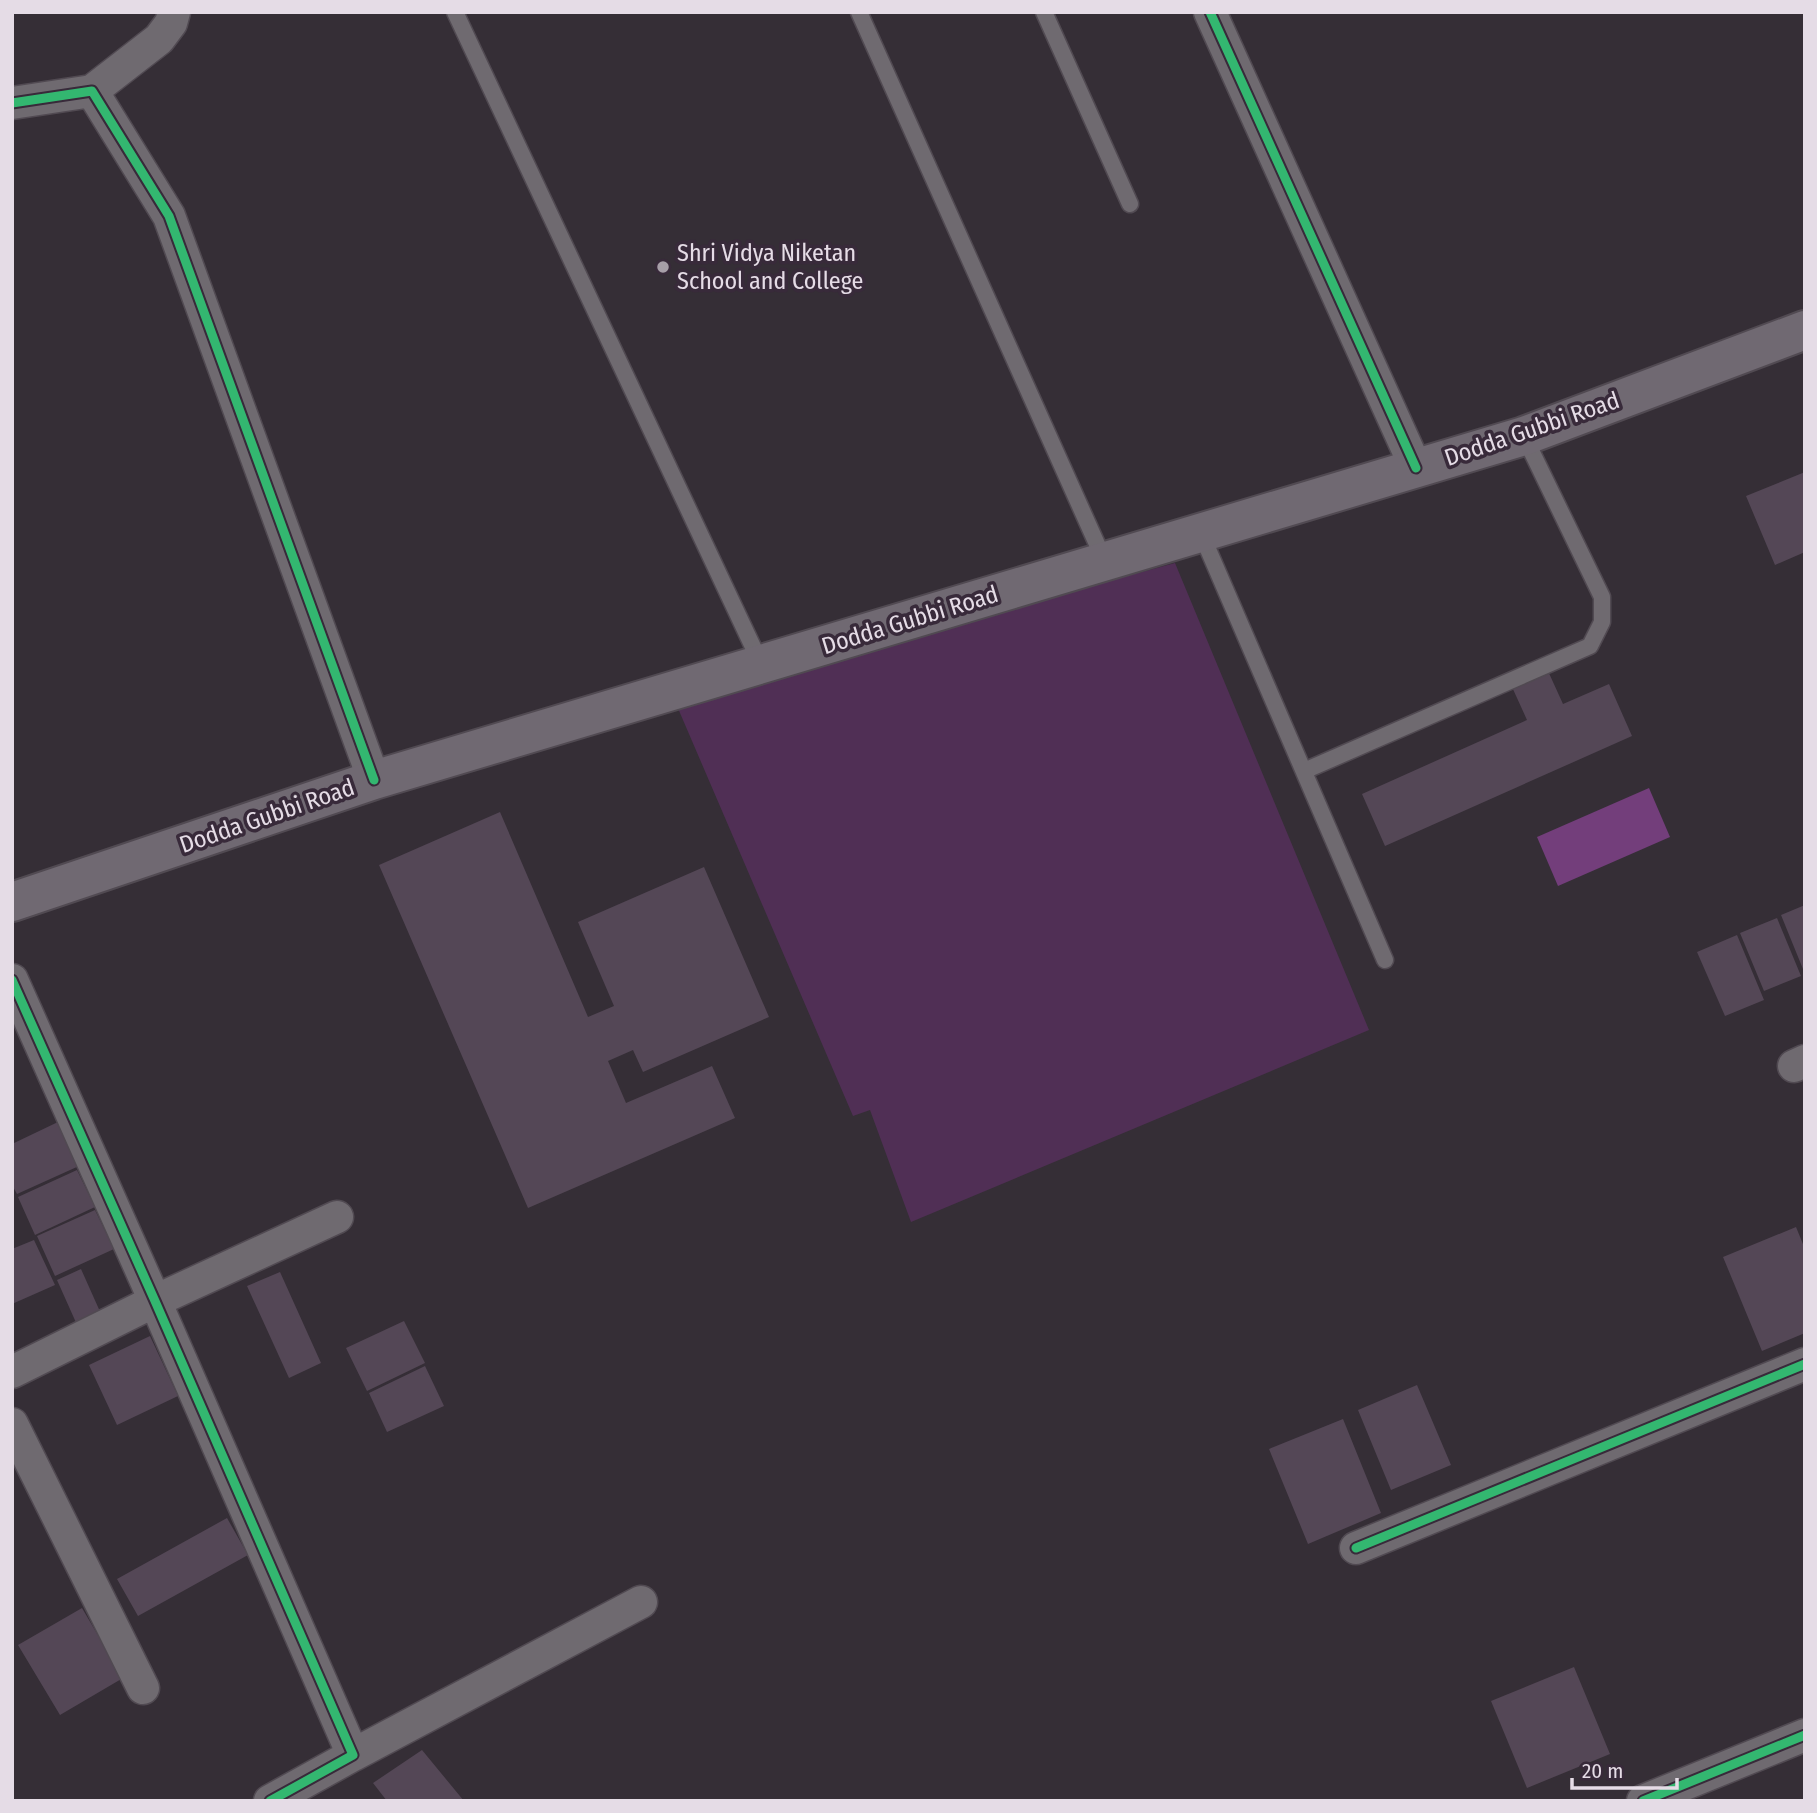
<svg xmlns="http://www.w3.org/2000/svg" width="1817" height="1813" font-family="'Fira Sans Condensed',sans-serif">
	<style>
		.green { fill: #502f55 }
		.water { fill: #733e7b }
		.building { fill: #544756 }
		.lines { fill: none; stroke-linecap: round; stroke-linejoin: round }
		.service-casing { stroke: #514a52; stroke-width: 19 }
		.minor-casing { stroke: #514a52; stroke-width: 35 }
		.secondary-casing { stroke: #514a52; stroke-width: 42 }
		.service { stroke: #6f6a70; stroke-width: 16 }
		.minor { stroke: #6f6a70; stroke-width: 32 }
		.secondary { stroke: #706972; stroke-width: 38 }
		.cycleway-casing { stroke: #382a3a; stroke-width: 13 }
		.cycleway { stroke: #33b770; stroke-width: 9 }
		.poi-dot { fill: #a79fa8; stroke: #382a3a; stroke-width: 2.5 }
		.labels { text-anchor: middle; stroke-width: 7; stroke-linejoin: round; paint-order: stroke }
		.poi-label { font-size: 24px; fill: #e5dce6; stroke: #382a3a; text-anchor: start }
		.street-label { font-size: 24px; fill: #e5dce6; stroke: #382a3a }
	</style>
	<rect width="100%" height="100%" fill="#352e36"/>
	<!-- green -->
	<path class="green" d="M1175,563L1369,1030L911,1222L870,1110L853,1116L674,699Z"/>
	<!-- water -->
	<path class="water" d="M1649,788L1670,837L1558,886L1537,837Z"/>
	<!-- building -->
	<path class="building" d="M1805,472V552L1775,565L1746,496Z
		M1548,671L1563,704L1609,684L1632,736L1385,846L1362,794L1527,720L1512,687Z
		M500,812L588,1017L614,1006L578,922L704,867L769,1017L643,1072L633,1050L608,1061L626,1103L712,1066L735,1118L528,1208L379,865Z
		M1805,905V974L1781,915Z
		M1777,918L1801,976L1764,991L1740,933Z
		M1737,935L1764,1000L1725,1016L1697,952Z
		M58,1122L79,1166L17,1194L12,1185V1144Z
		M77,1170L95,1207L35,1235L18,1197Z
		M95,1210L114,1249L55,1276L37,1236Z
		M1796,1227L1805,1249V1333L1762,1351L1723,1257Z
		M34,1240L55,1285L12,1304V1249Z
		M81,1269L102,1316L78,1327L57,1280Z
		M280,1272L321,1363L289,1378L247,1286Z
		M404,1321L425,1363L367,1391L346,1348Z
		M150,1336L178,1396L117,1425L89,1365Z
		M425,1366L444,1406L387,1432L369,1393Z
		M1417,1385L1451,1465L1391,1490L1358,1410Z
		M1343,1419L1381,1513L1308,1544L1269,1449Z
		M227,1518L248,1555L138,1616L117,1579Z
		M82,1608L123,1678L60,1715L18,1645Z
		M1574,1667L1610,1754L1527,1788L1491,1701Z
		M422,1750L464,1801H387L373,1783Z"/>
	<g class="lines">
		<defs>
			<path id="service" d="M455,12L761,664
				M859,12L1105,562
				M1044,12L1130,204
				M1201,533L1385,960
				M1304,771L1590,646L1602,622V597L1524,436"/>
			<path id="minor" d="M1210,12L1416,468
				M92,91L159,39L171,23L174,12
				M12,103L92,91L169,216L374,780
				M12,980L155,1301L353,1755L270,1801
				M1794,1066L1805,1061
				M12,1372L155,1301L337,1217
				M12,1424L143,1688
				M1356,1548L1805,1364
				M353,1755L641,1602
				M1643,1801L1805,1735"/>
			<path id="secondary" d="M12,902L374,780L1524,436L1805,330"/>
		</defs>
		<!-- service casing -->
		<use href="#service" class="service-casing"/>
		<!-- minor casing -->
		<use href="#minor" class="minor-casing"/>
		<!-- secondary casing -->
		<use href="#secondary" class="secondary-casing"/>
		<!-- service -->
		<use href="#service" class="service"/>
		<!-- minor -->
		<use href="#minor" class="minor"/>
		<!-- secondary -->
		<use href="#secondary" class="secondary"/>
		<defs>
			<path id="cycleway" d="M1210,12L1416,468
				M12,103L92,91L169,216L374,780
				M12,980L155,1301L353,1755L270,1801
				M1356,1548L1805,1364
				M1643,1801L1805,1735"/>
		</defs>
		<!-- cycleway casing -->
		<use href="#cycleway" class="cycleway-casing"/>
		<!-- cycleway -->
		<use href="#cycleway" class="cycleway"/>
	</g>
	<!-- markers -->
	<circle class="poi-dot" cx="663" cy="267" r="7"/>
	<g class="labels">
		<!-- poi labels -->
		<g class="poi-label">
			<text x="677" y="261">Shri Vidya Niketan<tspan x="677" dy="28">School and College</tspan></text>
		</g>
		<!-- street labels -->
		<g class="street-label">
			<text transform="translate(1532 429) rotate(-19)" y="8">Dodda Gubbi Road</text>
			<text transform="translate(910 620) rotate(-17)" y="8">Dodda Gubbi Road</text>
			<text transform="translate(267 816) rotate(-19)" y="8">Dodda Gubbi Road</text>
		</g>
	</g>
	<!-- border -->
	<rect width="1817" height="1813" fill="none" stroke="#e5dce6" stroke-width="28"/>
	<!-- scale -->
	<path d="M1572 1778v10h105v-10" fill="none" stroke="#e5dce6" stroke-width="3.5"/>
	<text x="1582" y="1778" font-size="21" fill="#e5dce6" stroke="#382a3a" stroke-width="5" paint-order="stroke">20 m</text>
</svg>
